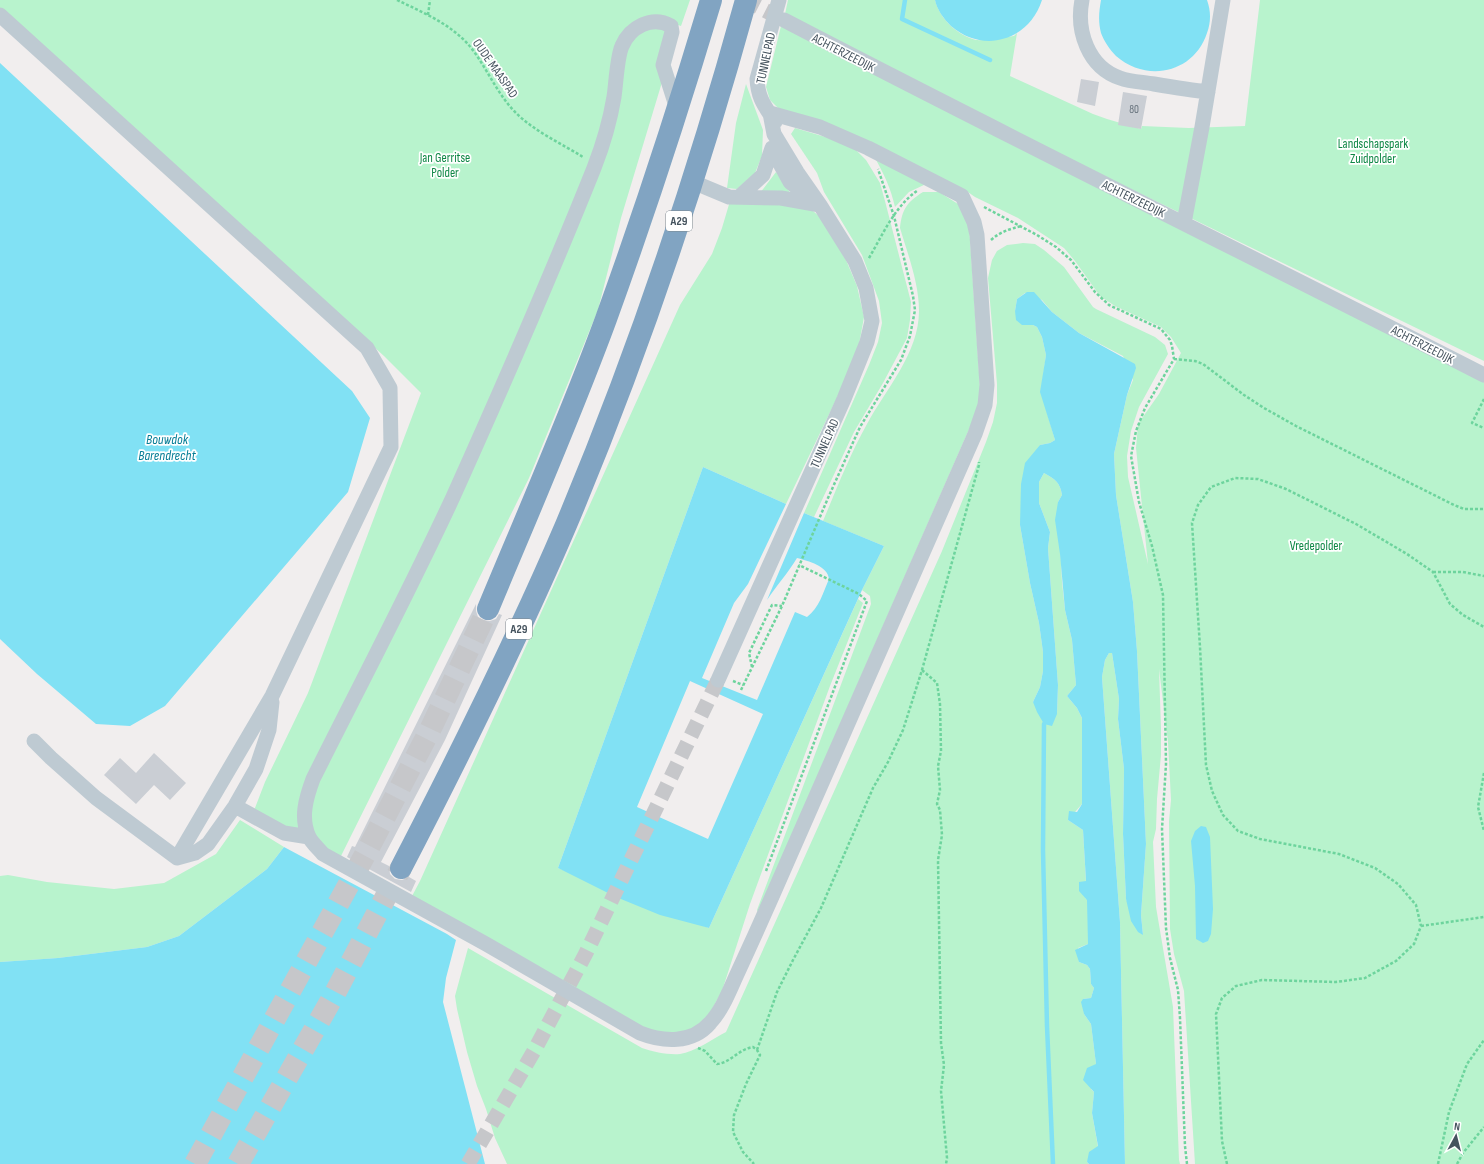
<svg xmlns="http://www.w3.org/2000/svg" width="1484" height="1164" font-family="'Sofia Sans Condensed',sans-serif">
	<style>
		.green { fill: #b8f3cd }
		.water { fill: #81e1f4; fill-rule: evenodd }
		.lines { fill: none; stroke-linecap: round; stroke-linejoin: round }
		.stream { stroke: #81e1f4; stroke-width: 4.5 }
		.building { fill: #caced4 }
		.minor-tunnel { stroke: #c6c7ca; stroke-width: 15; stroke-dasharray: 15 8; stroke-linecap: butt }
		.highway-tunnel { stroke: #c6c7ca; stroke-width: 22; stroke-dasharray: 22 11; stroke-linecap: butt }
		.path { stroke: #6dd49d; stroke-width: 2.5; stroke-dasharray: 3 2; stroke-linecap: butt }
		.minor { stroke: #becad2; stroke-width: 15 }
		.highway { stroke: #81a4c2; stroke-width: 22 }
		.labels { text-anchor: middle; stroke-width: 3.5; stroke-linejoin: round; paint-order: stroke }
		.number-label { font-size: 11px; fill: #66727c }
		.shield { fill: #fff; stroke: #7d878e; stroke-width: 1 }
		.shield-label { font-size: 12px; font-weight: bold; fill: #45535e }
		.street-label { font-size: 13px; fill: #45535e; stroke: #fff }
		.park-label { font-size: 13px; fill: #0e8745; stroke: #fff }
		.water-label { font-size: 14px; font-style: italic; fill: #037c95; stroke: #fff }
	</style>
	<rect width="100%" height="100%" fill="#f1eeee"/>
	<!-- green -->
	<path class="green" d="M0,0H690L681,26L672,23L669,59L621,218L598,310L529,478L339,860L253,813L265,782L308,693L421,393L384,356L236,221L0,12Z
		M788,0H935C939,18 958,36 976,40C984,41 1005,37 1014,36L1017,33L1010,76L1093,114L1107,119L1141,129L1142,126L1189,128L1245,126L1260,0H1484V361L973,112L785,14Z
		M781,26L1484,382V1164H1195L1184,991L1174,954L1170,929L1169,821L1171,800L1168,742L1159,669L1161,728V755L1157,799L1156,829L1153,842L1156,907L1173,1007L1179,1160L1180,1164H1125L1120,922L1102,677L1105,660L1109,653H1112L1119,699L1118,719L1124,769L1123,834L1126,899L1143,935L1141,915L1146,844L1137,651L1133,602L1116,495L1114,454L1127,395L1133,380L1123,356L1079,333L1052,312L1042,300L1025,293L1017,299L1015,311L1022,324L1033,325L1037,327L1042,337L1046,355L1041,392L1055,440L1050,443L1040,445L1020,525L1030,583L1039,623L1043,652V671L1040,687L1033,702L1057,714L1058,685L1048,548L1050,532L1039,503V482L1044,473C1055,479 1060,482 1062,495L1058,502L1062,582L1065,610L1072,640L1076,685L1067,696L1077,708L1082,718V804L1068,820L1083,830L1086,882L1085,898L1088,899V944L1078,948L1079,962L1087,965L1090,969L1091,984L1094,988L1091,998L1083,999L1084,1014L1091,1024L1096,1064L1091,1089L1094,1092L1092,1113L1098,1147L1087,1162L1089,1164H507L495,1138L486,1109L477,1086L467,1052L457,1009L455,996L468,948L642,1048C654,1052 668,1055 680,1054C694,1052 713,1039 726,1032L942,551L986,442L993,422L997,403V384L988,278L992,260L997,251L1007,245L1023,243L1035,244L1044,250L1064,267L1093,307L1096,309L1155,337L1165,345L1168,354L1139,407L1131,431L1127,456L1128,477L1148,564L1136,448L1138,424L1159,394L1181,353L1171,337L1161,327L1115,306L1100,296L1075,261L1064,248L1018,218L975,197L965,190L778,108L770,100L766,87Z
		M746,84L763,130L762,156L755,173L737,189L727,188L736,123Z
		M795,128L839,141L854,148L866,160L880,183L885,201L911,302L910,320L907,338L883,383L854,432L814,517L804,513L869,365L878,342L882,323L879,301L862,255L824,192L817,173L791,134Z
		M875,158L926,184L909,192L895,207C891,189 884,174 875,158Z
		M776,172L791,194L760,193Z
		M923,192H939L958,204L969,225L981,402L758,912L757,910L871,604L870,596L862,590L884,546L823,521C837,488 850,454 867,424C886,389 919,353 919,311C919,283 908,255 900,228C902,209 907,202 923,192Z
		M730,201L804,203L821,218L846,260L857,286L864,317L857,356L786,504L703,467L558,868L709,928L858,599L863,603L830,686L750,904L722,991L700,1031L656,1038L411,898L420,881L680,305L712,254L722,228Z
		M240,820L284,847L267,869L179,936L147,947L58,958L0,962V876L8,875L47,882L114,889L164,883L216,854Z"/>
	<!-- water -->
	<path class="water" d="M935,0H1042C1029,41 983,54 951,26C944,19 937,10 935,0Z
		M1101,0H1207C1211,11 1211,22 1207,33C1194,73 1147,83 1116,56C1110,50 1104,41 1101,33C1098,21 1099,12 1101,0Z
		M0,63L352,391L370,418L348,492L165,706L130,726L96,724L37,674L0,639Z
		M1027,292H1034L1052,312L1079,333L1135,364L1136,368L1127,395L1114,454L1116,495L1133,602L1137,651L1146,844L1141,915L1143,935L1138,932L1131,921L1126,899L1123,834L1124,769L1118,719L1119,699L1112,653H1109L1105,660L1102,677L1120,922L1125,1164H1089L1087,1162L1089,1152L1098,1146L1092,1113L1094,1092L1083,1080L1087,1068L1096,1064L1091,1024L1084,1014L1081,1002L1083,999L1091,998L1094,988L1091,984L1090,969L1087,965L1079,962L1075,950L1088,944L1087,900L1079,891V882L1086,881L1083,830L1068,820L1069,811L1077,812L1082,804V718L1077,708L1067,696L1076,685L1072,640L1065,610L1060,554L1055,520L1058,502L1062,495C1060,482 1055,479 1044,473L1039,482V503L1050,532L1048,548L1058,685L1057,714L1052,726L1044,724L1037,712L1033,702L1040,687L1043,671V652L1039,623L1030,583L1020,525L1021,484L1025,463L1040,445L1050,443L1055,440L1040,392L1046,355L1042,337L1037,327L1033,325H1022L1016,320L1015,311L1017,299Z
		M703,467L786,504L748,584L734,603L702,678L757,700L795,612L807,617C819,608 823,593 829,579C828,566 808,561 797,558C788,573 777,585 767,600L804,513L884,546L862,590L709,928L660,915L616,897L558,868ZM690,681L763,714L708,839L637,807Z
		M1201,826L1206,827L1210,837L1213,909L1211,934L1208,941L1203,943L1196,939L1195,886L1191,841L1195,831Z
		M284,847L447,934L456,940L446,978L443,1002L485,1164H0V962L58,958L147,947L179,936L267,869Z"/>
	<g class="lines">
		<!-- stream -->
		<path class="stream" d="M905,0L902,19L990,60
			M1044,724L1043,850L1047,1026L1053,1164"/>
	</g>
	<!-- building -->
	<path class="building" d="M1081,79L1099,82L1095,106L1077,102Z
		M1123,92L1147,96L1141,129L1118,125Z
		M476,604V611L478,617L483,620L490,621L496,619L499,614L502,615L445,740L381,862L389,866L390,874L395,879L402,880L409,877L416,881L411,892L347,857L352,846L355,847Z
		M154,753L186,783L170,800L154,785L136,804L104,775L120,758L136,773Z"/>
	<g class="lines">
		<!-- minor-tunnel -->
		<path class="minor-tunnel" d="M745,0L784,20
			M468,1164L534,1051L585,955L718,680"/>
		<!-- highway-tunnel -->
		<path class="highway-tunnel" d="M195,1164L366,853L430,730L488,609
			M238,1164L334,995L401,868"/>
		<!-- path -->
		<path class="path" d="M397,0C426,14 456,26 475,53C489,73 499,96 516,113C534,131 562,144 583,157
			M428,15L430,0
			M984,207L1037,235L1056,247L1071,260L1095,292L1109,305L1161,329L1170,340L1172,346L1174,359L1145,408L1136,431L1131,456L1139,502L1152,546L1163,595L1166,764L1162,829L1166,928L1170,958L1178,990L1180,1018L1185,1146L1187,1164
			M991,240C1000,232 1009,229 1022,226
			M869,258C883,234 895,206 918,190
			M1174,359L1195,361L1203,364L1244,395L1264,408L1296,426L1454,505L1464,509H1484
			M1484,399L1472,423L1484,428
			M1433,572H1463L1484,576
			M752,667L749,653L772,605L782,606
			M922,670L937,683L940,704L941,751L938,766L940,790L937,804L940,810L942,835L938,860L941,1043L944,1065L941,1091L947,1158L946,1164
			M733,681L743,685
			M741,690L782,606L828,498L860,427L901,360L910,336L915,310L913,296L894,216L878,169
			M1484,773L1478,807L1484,831
			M766,871L867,601L859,594L799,565
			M1421,926L1484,917
			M698,1048L705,1051L717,1064C730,1063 739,1049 753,1047L757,1050L760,1055L746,1084L734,1115L733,1132L743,1152L754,1164
			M757,1050L777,992L793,960L821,908L873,788L888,762L903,730L922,670L979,465V462
			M1227,1164L1222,1141L1216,1014L1222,998L1236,986L1262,980L1336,982L1365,978L1396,961L1414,944L1421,926L1416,905L1398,884L1375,868L1339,854L1260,839L1238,831L1223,815L1212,791L1206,765L1200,647L1192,523L1198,505L1211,487L1235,478L1258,479L1286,489L1356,524L1407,554L1433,572L1450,604L1463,615L1484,627
			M1438,1164L1449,1112L1467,1064L1484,1040
			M1457,1164L1463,1153L1484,1127"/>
		<!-- minor -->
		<path class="minor" d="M1082,0C1076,31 1088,67 1120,78C1131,82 1143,82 1154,84C1172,87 1190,90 1208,92
			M0,15L367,348L390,388L391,447L272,696L177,858L96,798L51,758L34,741
			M784,20C1016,141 1251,256 1484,375
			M677,109L663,65L672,32L671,26C652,15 630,27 622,46C617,57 616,84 614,97C610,121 603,145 594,168C550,278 502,388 453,497C409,592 360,685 313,779C306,798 300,818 309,837C312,843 319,849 323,854L486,944L640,1033C663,1042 692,1044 710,1023C723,1009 730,989 738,972C755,935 772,897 788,860C851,718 913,576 975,434L985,405L987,385L977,235L974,222L962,196L868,148L820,127L770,113
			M775,122C765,106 758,99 757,79L779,0
			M774,153L790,182L808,196
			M693,182L729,197L781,198L820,205
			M740,196L763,175L772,148
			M1184,223L1202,127L1223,0
			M718,680L844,399L867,342L872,321L866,288L855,261L820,205L797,172L774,134L770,113
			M235,806L284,833L309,837
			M177,858L195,853L208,844L235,806L256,769L269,730L272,702"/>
		<!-- highway -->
		<path class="highway" d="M488,609C528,513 570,417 606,319C644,214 679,107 711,0
			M401,868C459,756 516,642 566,525C638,354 697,178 746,0"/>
	</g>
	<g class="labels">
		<!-- number labels -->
		<g class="number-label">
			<text x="1134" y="113">80</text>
		</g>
		<!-- shield labels -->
		<g class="shield">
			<rect x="666" y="211" width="26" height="20" rx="3"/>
			<rect x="506" y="619" width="26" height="20" rx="3"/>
		</g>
		<g class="shield-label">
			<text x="679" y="225">A29</text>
			<text x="519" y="633">A29</text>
		</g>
		<!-- street labels -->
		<g class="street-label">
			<text transform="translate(844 52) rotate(27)" y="5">ACHTERZEEDIJK</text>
			<text transform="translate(765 58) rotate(-78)" y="5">TUNNELPAD</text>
			<text transform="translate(496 68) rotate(55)" y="5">OUDE MAASPAD</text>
			<text transform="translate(1134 198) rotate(26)" y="5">ACHTERZEEDIJK</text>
			<text transform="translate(1423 344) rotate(27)" y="5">ACHTERZEEDIJK</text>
			<text transform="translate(824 443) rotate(-66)" y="5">TUNNELPAD</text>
		</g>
		<!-- park labels -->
		<g class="park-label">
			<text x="1373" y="148">Landschapspark<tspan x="1373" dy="15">Zuidpolder</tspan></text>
			<text x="445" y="162">Jan Gerritse<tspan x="445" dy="15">Polder</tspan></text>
			<text x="1316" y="550">Vredepolder</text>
		</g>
		<!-- water labels -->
		<g class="water-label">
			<text x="167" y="444">Bouwdok<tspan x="167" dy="16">Barendrecht</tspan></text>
		</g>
	</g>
	<!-- north arrow -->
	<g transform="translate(1456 1136) rotate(7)" stroke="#ffffff" stroke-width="3" paint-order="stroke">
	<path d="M0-3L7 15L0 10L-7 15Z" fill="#45535e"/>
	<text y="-6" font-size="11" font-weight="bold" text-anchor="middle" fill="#45535e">N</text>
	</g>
</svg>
